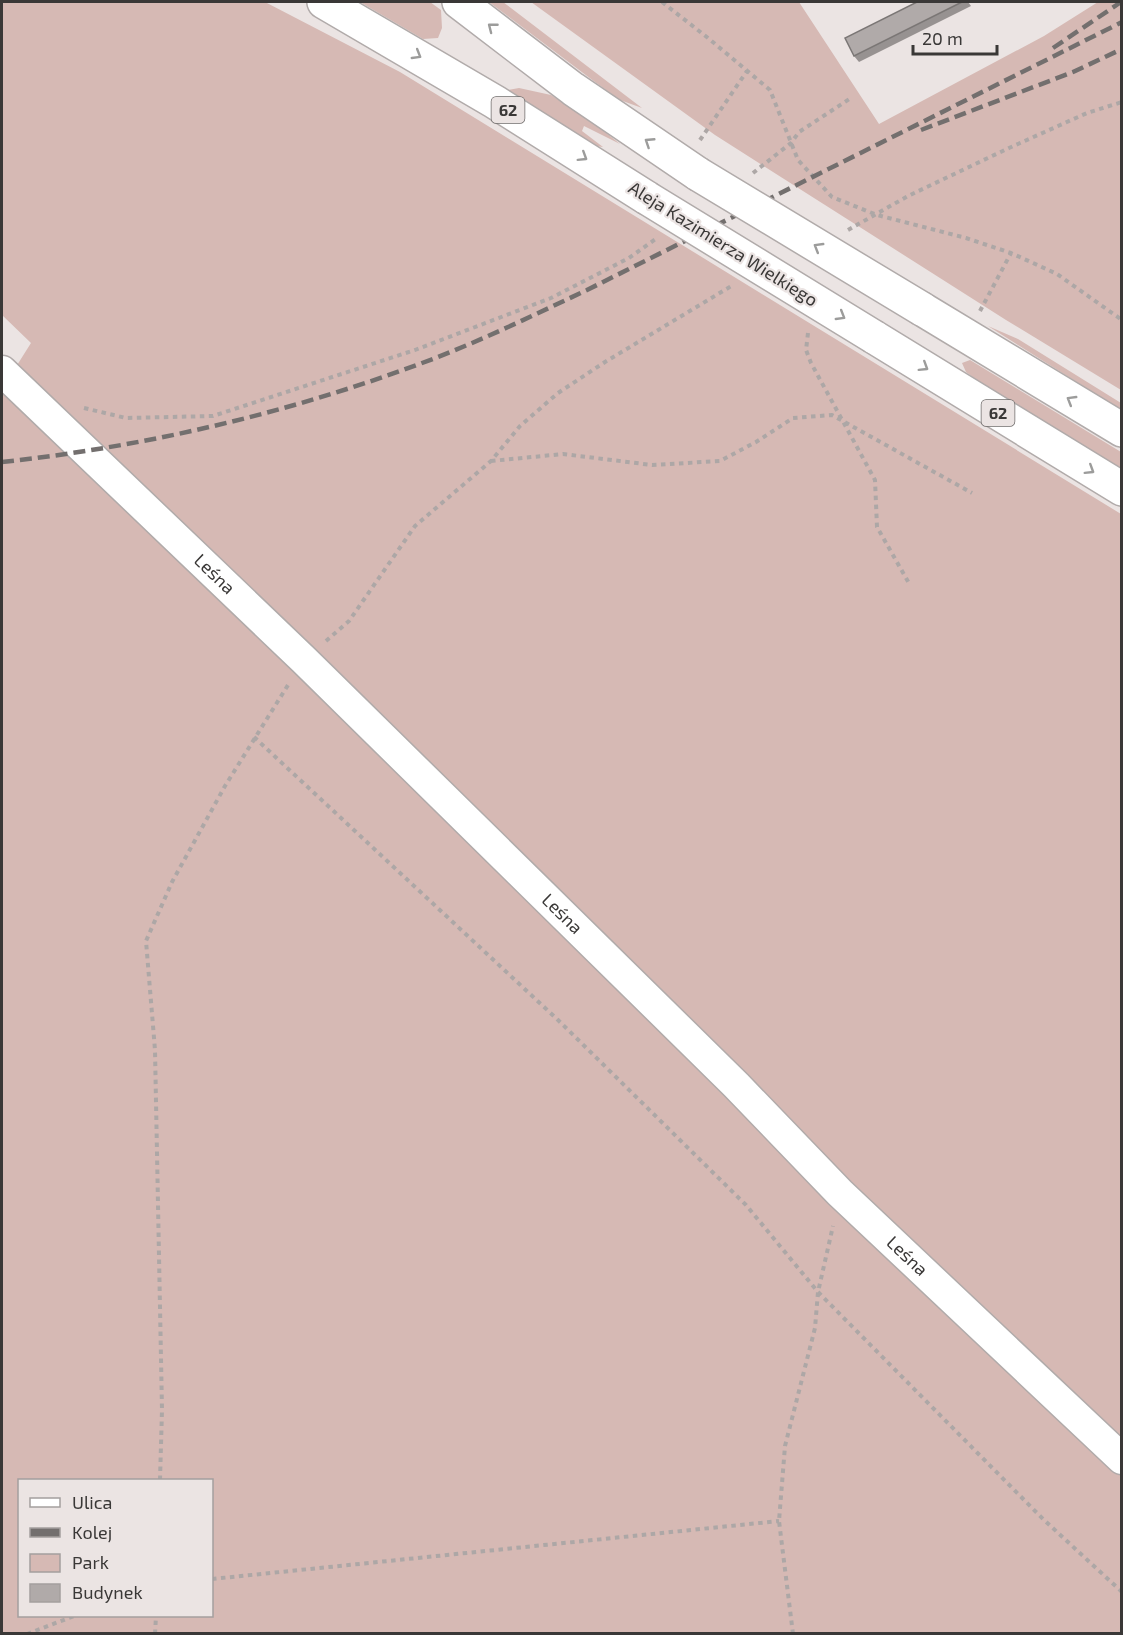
<svg xmlns="http://www.w3.org/2000/svg" width="1123" height="1635" font-family="'Exo 2',sans-serif">
	<style>
		.green { fill: #d6b9b4; fill-rule: evenodd }
		.lines { fill: none; stroke-linecap: round; stroke-linejoin: round }
		.minor-casing { stroke: #b1abaa; stroke-width: 33 }
		.major-casing { stroke: #b1abaa; stroke-width: 36 }
		.path { stroke: #ada7a6; stroke-width: 4; stroke-dasharray: 4.5 4.5; stroke-linecap: butt }
		.minor { stroke: #fff; stroke-width: 30 }
		.major { stroke: #fff; stroke-width: 33 }
		.rail { stroke: #736f6e; stroke-width: 4.5; stroke-dasharray: 12 6; stroke-linecap: butt }
		.major-bridge-casing { stroke: #b1abaa; stroke-width: 36; stroke-linecap: butt }
		.major-bridge { stroke: #fff; stroke-width: 33 }
		.wall { fill: #979291 }
		.building { fill: #b0aaa9; stroke: #7b7776; stroke-width: 1.5 }
		.oneway { stroke: #9c9c9b }
		.labels { text-anchor: middle; stroke-width: 4.5; stroke-linejoin: round; paint-order: stroke }
		.shield { fill: #ebe4e3; stroke: #6f6c6b; stroke-width: 1.5 }
		.shield-label { font-size: 16px; font-weight: bold; fill: #3a3837 }
		.street-label { font-size: 18px; fill: #3a3837; stroke: #ebe4e3 }
	</style>
	<rect width="100%" height="100%" fill="#ebe4e3"/>
	<!-- green -->
	<path class="green" d="M2,2H265L400,72L1121,514V1633H2V389L31,343L2,315ZM20,1480H212V1616H20Z
		M360,2H430L441,10L442,28L438,38L423,39Z
		M489,2H503L642,108L620,100L595,82Z
		M531,2H799L879,124L1044,36L1098,2H1121V390L1006,320L715,135Z
		M519,88L551,95L595,124L620,144L584,126L582,131L603,147L595,146L511,95L508,90Z
		M988,326L1018,339L1121,403V410Z
		M970,360L1121,452V470L974,378L966,372L962,363Z"/>
	<g class="lines">
		<defs>
			<g id="minor">
				<path id="s1" d="M2,371L304,660L736,1085L840,1193L1122,1459"/>
			</g>
			<path id="major" d="M324,2L495,102L647,198
				M459,2L573,89L698,174
				M922,309L1122,430
				M874,337L1122,489"/>
		</defs>
		<!-- minor casing -->
		<use href="#minor" class="minor-casing"/>
		<!-- major casing -->
		<use href="#major" class="major-casing"/>
		<!-- path -->
		<path class="path" d="M662,2L708,38L770,90L798,160L832,197L877,215L966,238L1011,253L1057,274L1122,320
			M700,140L747,71
			M753,173L791,143L799,132L851,98
			M848,230L908,196L1009,148L1087,113L1122,102
			M980,311L1011,253
			M808,333L806,350L811,363L875,480L877,527L910,585
			M84,408L126,418L213,416L415,350L551,298L629,258L657,238
			M491,461L563,454L652,465L720,461L756,442L793,418L832,415L972,493
			M326,641L349,621L415,526L491,461L520,426L558,393L605,362L733,285
			M254,737L558,1020L746,1205L818,1292L1043,1519L1122,1592
			M160,1480L162,1410L155,1050L146,941L172,882L225,786L288,685
			M212,1579L779,1521
			M27,1634L74,1616
			M155,1634L156,1616
			M793,1634L779,1521L785,1446L815,1328L818,1292L833,1226"/>
		<!-- minor -->
		<use href="#minor" class="minor"/>
		<!-- major -->
		<use href="#major" class="major"/>
		<!-- rail -->
		<path class="rail" d="M1053,48L1121,2
			M921,130L1073,72L1122,49
			M2,462C151,446 297,411 438,357C489,337 538,313 587,290L1122,22"/>
		<defs>
			<path id="major-bridge" d="M698,174L922,309
				M647,198L874,337"/>
		</defs>
		<!-- major-bridge casing -->
		<use href="#major-bridge" class="major-bridge-casing"/>
		<!-- major-bridge -->
		<use href="#major-bridge" class="major-bridge"/>
	</g>
	<!-- wall -->
	<path class="wall" d="M917,2H968L971,6L859,62L854,56Z"/>
	<!-- building -->
	<path class="building" d="M917,2H962L854,56L845,38Z"/>
	<!-- one-way arrows -->
	<defs><path id="oneway-chevron" d="M-2-3.5L2.5 0L-2 3.5" fill="none" stroke-width="1.6" stroke-linecap="round" stroke-linejoin="round" transform="scale(1.5)"/></defs>
	<g class="oneway">
		<use href="#oneway-chevron" transform="translate(492 27) rotate(-142)"/>
		<use href="#oneway-chevron" transform="translate(417 55) rotate(31)"/>
		<use href="#oneway-chevron" transform="translate(649 142) rotate(-147)"/>
		<use href="#oneway-chevron" transform="translate(583 157) rotate(32)"/>
		<use href="#oneway-chevron" transform="translate(818 247) rotate(-149)"/>
		<use href="#oneway-chevron" transform="translate(841 316) rotate(31)"/>
		<use href="#oneway-chevron" transform="translate(924 367) rotate(32)"/>
		<use href="#oneway-chevron" transform="translate(1071 400) rotate(-149)"/>
		<use href="#oneway-chevron" transform="translate(1090 470) rotate(32)"/>
	</g>
	<g class="labels">
		<!-- shield labels -->
		<g class="shield">
			<rect x="491.5" y="97" width="33" height="26" rx="4.5"/>
			<rect x="981.5" y="400" width="33" height="26" rx="4.5"/>
		</g>
		<g class="shield-label">
			<text x="508" y="116">62</text>
			<text x="998" y="419">62</text>
		</g>
		<!-- street labels -->
		<g class="street-label">
			<text transform="translate(723 244) rotate(32)" y="6">Aleja Kazimierza Wielkiego</text>
			<text dy="6" stroke="none"><textPath href="#s1" startOffset="294">Leśna</textPath></text>
			<text dy="6" stroke="none"><textPath href="#s1" startOffset="780">Leśna</textPath></text>
			<text dy="6" stroke="none"><textPath href="#s1" startOffset="1266">Leśna</textPath></text>
		</g>
	</g>
	<!-- border -->
	<rect width="1123" height="1635" fill="none" stroke="#3a3837" stroke-width="6"/>
	<!-- legend -->
	<rect x="18" y="1479" width="195" height="138" fill="#ebe4e3" stroke="#a49f9e" stroke-width="1.5"/>
	<rect x="30" y="1498" width="30" height="9" fill="#ffffff" stroke="#a49f9e" stroke-width="1.5"/>
	<text x="72" y="1509" font-size="18" fill="#3a3837">Ulica</text>
	<rect x="30" y="1528" width="30" height="9" fill="#736f6e" stroke="#a49f9e" stroke-width="1.5"/>
	<text x="72" y="1539" font-size="18" fill="#3a3837">Kolej</text>
	<rect x="30" y="1554" width="30" height="18" fill="#d6b9b4" stroke="#a49f9e" stroke-width="1.5"/>
	<text x="72" y="1569" font-size="18" fill="#3a3837">Park</text>
	<rect x="30" y="1584" width="30" height="18" fill="#b0aaa9" stroke="#a49f9e" stroke-width="1.5"/>
	<text x="72" y="1599" font-size="18" fill="#3a3837">Budynek</text>
	<!-- scale -->
	<path d="M913 45v9h84v-9" fill="none" stroke="#3a3837" stroke-width="3"/>
	<text x="922" y="45" font-size="18" fill="#3a3837" stroke="#ebe4e3" stroke-width="4.5" paint-order="stroke">20 m</text>
</svg>
